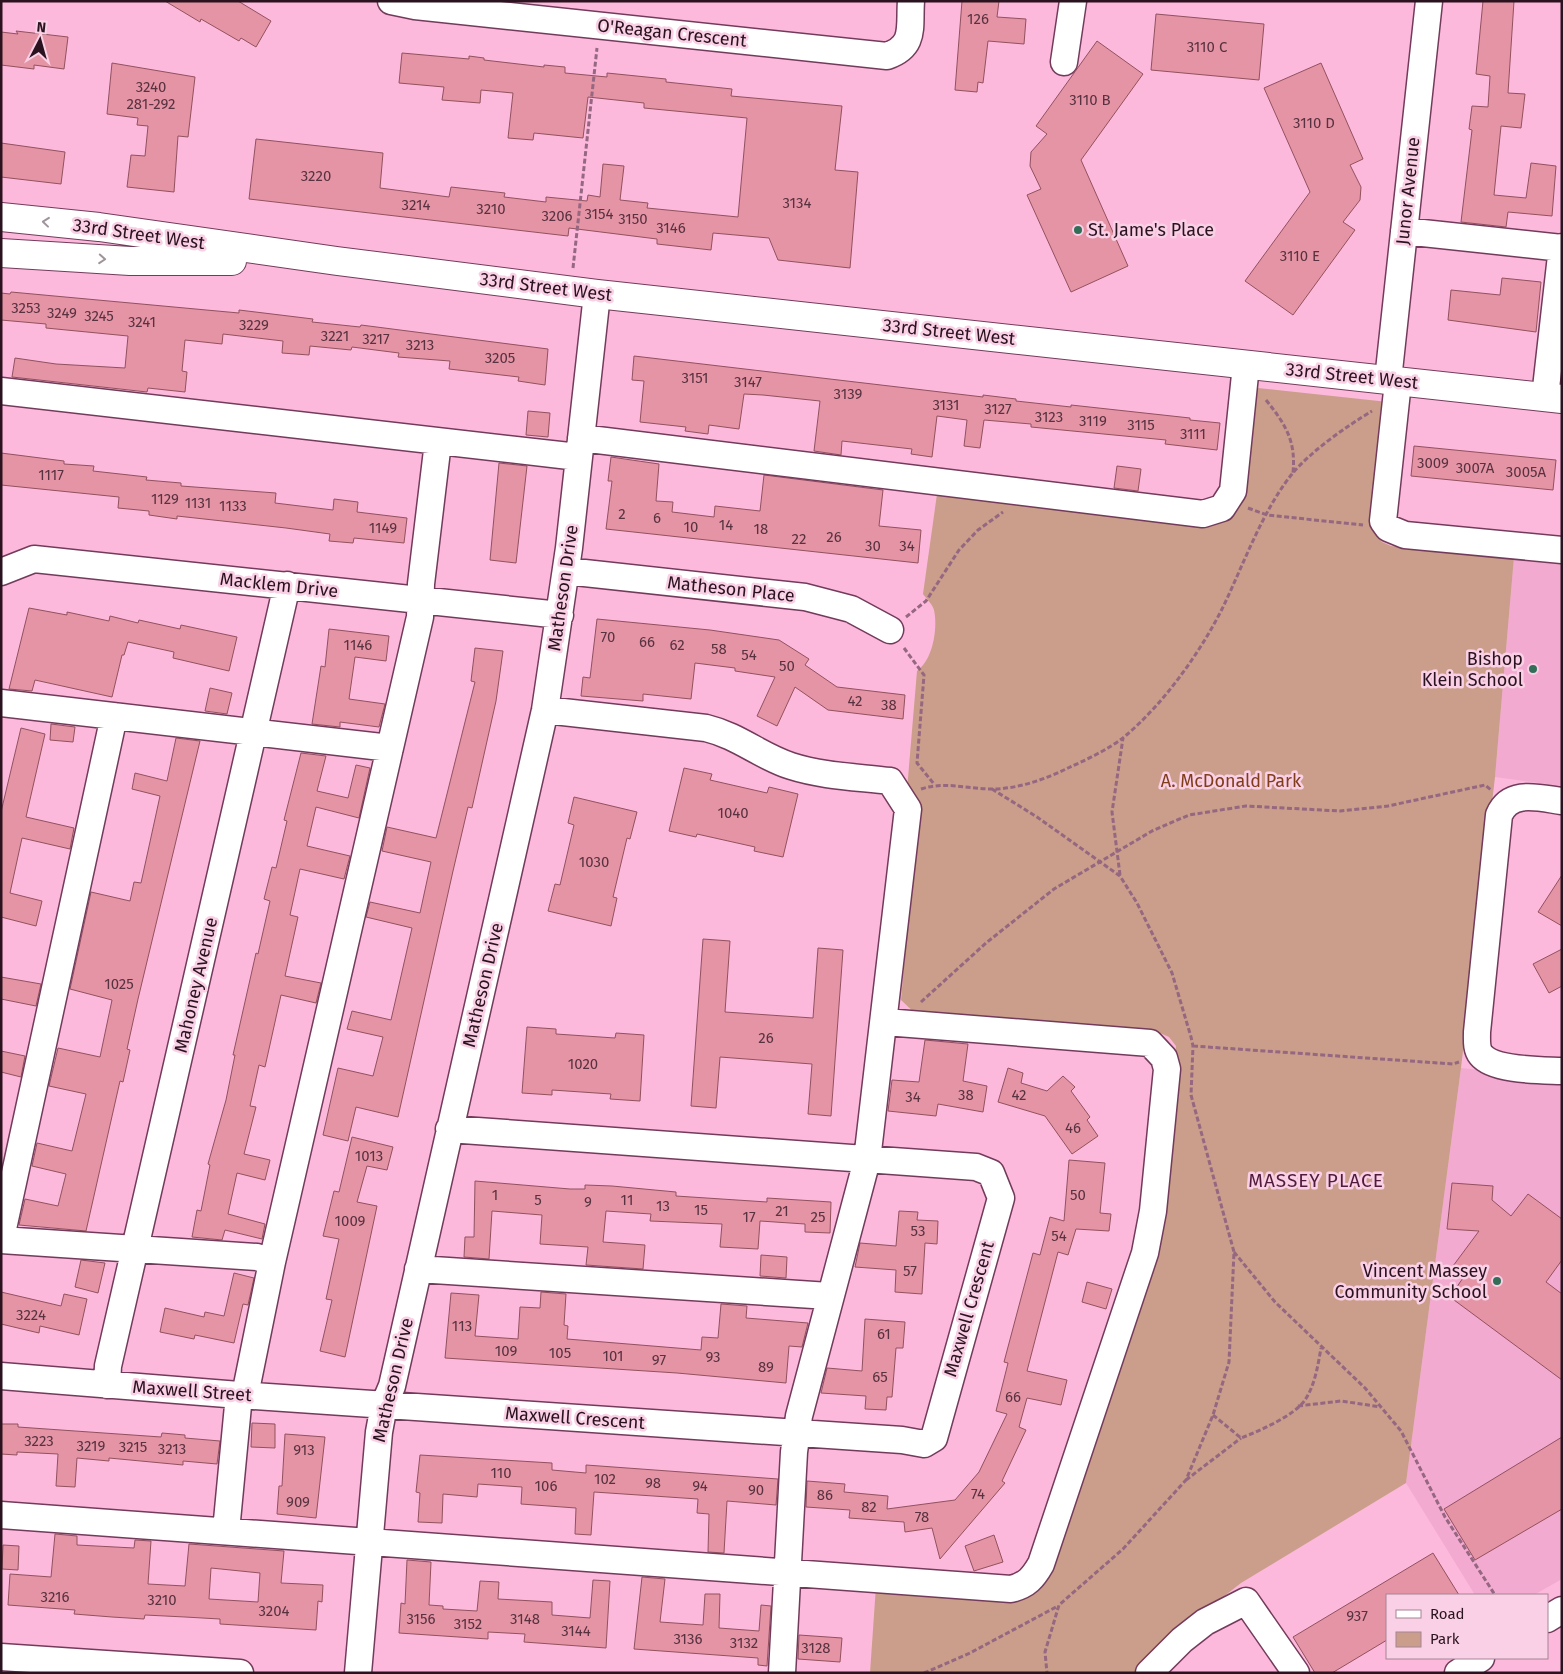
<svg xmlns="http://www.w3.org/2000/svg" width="1563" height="1674" font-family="'Fira Sans',sans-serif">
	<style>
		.built { fill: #f3aad0 }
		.green { fill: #ca9e8a }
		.building { fill: #e494a4; stroke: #92515f; fill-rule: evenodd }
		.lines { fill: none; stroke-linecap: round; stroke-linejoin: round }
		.minor-casing { stroke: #733b5b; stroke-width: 29 }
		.major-casing { stroke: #733b5b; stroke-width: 30 }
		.path { stroke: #956780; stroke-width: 3; stroke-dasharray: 5 2.5; stroke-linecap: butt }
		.minor { stroke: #fff; stroke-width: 26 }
		.major { stroke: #fff; stroke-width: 28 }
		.oneway { stroke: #9f949a }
		.poi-dot { fill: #326d57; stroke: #f9d0e5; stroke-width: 2 }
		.labels { text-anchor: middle; stroke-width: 5; stroke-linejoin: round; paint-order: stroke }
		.number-label { font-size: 15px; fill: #583240 }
		.street-label { font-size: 18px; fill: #2a121f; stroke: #f9d0e5 }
		.poi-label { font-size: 18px; fill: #2a121f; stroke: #f9d0e5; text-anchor: end }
		.park-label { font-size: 18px; fill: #7f3d1a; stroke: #f9d0e5 }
		.neighbourhood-label { font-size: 19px; letter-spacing: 1px; fill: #501b3b; stroke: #f9d0e5 }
	</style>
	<rect width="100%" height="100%" fill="#fcb9dc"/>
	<!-- built -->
	<path class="built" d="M1514,557L1562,561V786L1495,777Z
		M1461,1068L1562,1079V1579L1534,1595H1475L1406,1483Z"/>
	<!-- green -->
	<path class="green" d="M1248,387L1388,402L1377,535L1382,542L1391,546L1514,557L1495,777L1461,1068L1406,1483L1241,1583L1195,1619L1138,1673H870L876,1586L1019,1596L1158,1226L1176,1046L1169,1037L1158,1032L917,1015L901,1000L918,809L907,790L917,671C933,660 938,628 934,610C933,605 926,598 923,594L938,487L1215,521Z"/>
	<!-- building -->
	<path class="building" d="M165,1H238L271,21L256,47L241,38L239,41L201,19L200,22Z
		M962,1H999L997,17L1026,19L1024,44L988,41L983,83L978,82L977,92L955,90Z
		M1483,1H1514L1508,93L1525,94L1521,128L1501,126L1494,195L1526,198L1531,163L1556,166L1552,216L1508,212L1506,227L1461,222L1472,130L1469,129L1472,106L1488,107L1490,76L1476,74Z
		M1156,14L1264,24L1259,80L1151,70Z
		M16,31L68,37L64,69L34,65V69L1,65V32L18,34Z
		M1097,41L1143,74L1081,160L1128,266L1071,292L1027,195L1041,189L1030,166L1031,152L1047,134L1036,126Z
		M402,53L469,59V56L484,58V60L544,67V65L565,67V73L607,77V73L666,79V82L732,89L731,96L842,106L835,170L858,172L850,268L778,260L769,238L713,233L711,250L657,244V239L569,228L568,236L249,199L256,139L383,153L380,188L449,197L451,187L505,193L504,197L546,202V197L587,201L588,195L600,197L603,164L624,166L620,200L648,203L647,208L738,217L747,118L644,108V103L588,97L583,138L534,133L533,140L508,138L513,93L481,90L480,103L442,100L444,87L399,83Z
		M112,63L195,77L188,137L178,136L174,192L127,187L131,155L145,156L148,126L137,125L138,118L107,114Z
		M1321,63L1363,159L1350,165L1361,187L1360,200L1343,222L1355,230L1293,315L1245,281L1310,192L1264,88Z
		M1,143L65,152L61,184L1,177Z
		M1502,278L1541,282L1536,332L1448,320L1451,290L1500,295Z
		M11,292L239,313V310L313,319L312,322L360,327L361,325L548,349L545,385L518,381L519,377L449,369L450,361L398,357L399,353L352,347L351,350L310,346L309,355L282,353L283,341L223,334L222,344L185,340L182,371L187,372L185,392L148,388L147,392L12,377L15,358L56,364L125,368L128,336L46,328V324L1,320V293L10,294Z
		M634,356L983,397V395L1016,399V401L1071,407V405L1190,418V420L1220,423L1217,450L1165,444L1166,440L1031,427V424L984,420L980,448L964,446L967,420L937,416L932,457L911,454L912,449L842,441L841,455L814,451L820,401L763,395L744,394L739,429L709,425L708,434L685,431L686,427L640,422L644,381L632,380Z
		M528,411L550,413L548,437L526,435Z
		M1414,446L1556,460L1553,490L1411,476Z
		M1,453L64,461V464L94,466L93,471L147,477L146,480L181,483V486L276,493L275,503L333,510L334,499L358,502L357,512L407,518L404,543L354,538L353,543L329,541L330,534L286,528L177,516V519L149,515V511L118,508L119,497L1,485Z
		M611,457L659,464L656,501L673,502L672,512L714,517L715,506L760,511L764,475L883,490L879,526L921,530L918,563L606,529L612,481H608Z
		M499,463L527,466L516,563L490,560Z
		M1117,466L1141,469L1138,491L1114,488Z
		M29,608L67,615V612L109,621L110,616L138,623L139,620L180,629L181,625L237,637L229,671L173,658L174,652L128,642L124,655H122L112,697L35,680L32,691L9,689Z
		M597,619L710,630L779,640L809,659L805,665L837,687L905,695L903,719L828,710L795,687L777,726L757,716L775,677L735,671V668L695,663L691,699L643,694V701L581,696L583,677L590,678Z
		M329,629L389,636L386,661L355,657L349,699L385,704L379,727L340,722V727L312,724L321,666L325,667Z
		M475,648L503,651L496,701L472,808L468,807L453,871L398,1117L356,1107L348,1141L323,1135L338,1068L373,1076L383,1037L347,1029L352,1011L391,1020L412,928L366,917L370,902L420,913L431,862L382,851L387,827L436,838L475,682L471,681Z
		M210,688L232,693L227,714L205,711Z
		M51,724L75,727L73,742L50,740Z
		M21,728L45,734L26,817L74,828L70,849L22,838L10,893L42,901L36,926L1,917V812Z
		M176,738L200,741L138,999L127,1049L130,1050L123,1082L120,1081L86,1231L19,1225L25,1199L58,1206L66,1174L32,1166L37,1143L72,1151L86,1094L49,1086L58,1048L100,1057L112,1000L70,989L91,892L130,901L134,882L141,883L160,796L132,789L135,773L167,781Z
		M301,753L326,756L317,791L348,798L356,765L370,768L359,818L316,807L307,846L350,856L344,879L300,869L290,915L298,917L285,976L321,983L316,1003L281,995L265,1067L259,1065L250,1106L256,1107L244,1154L270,1160L265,1180L237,1173L228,1214L265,1224L262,1239L225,1230L222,1240L192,1237L197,1210L201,1211L210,1165L208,1164L226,1100L235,1055H233L256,953L258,954L270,901L264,899L272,867L276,868L287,821L284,820Z
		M684,768L712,774L710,780L767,793L769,787L798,794L783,857L754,851L755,847L697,834L696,837L669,831Z
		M574,797L637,812L630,839L627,838L613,897L617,898L611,926L548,911L555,884L560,885L574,825L568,823Z
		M1562,875V926L1538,912Z
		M703,939L730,941L725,1012L813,1018L818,948L843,950L831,1116L808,1114L812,1064L720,1057L716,1108L691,1106Z
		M1562,949V986L1549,993L1533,964Z
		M1,977L41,984L36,1006L1,999Z
		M527,1027L556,1029V1034L615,1038L616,1033L644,1035L640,1101L610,1099L611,1094L552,1090V1095L522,1093Z
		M925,1040L968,1044L963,1081L987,1086L983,1112L938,1104L936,1116L888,1111L892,1080L919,1082Z
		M1,1051L25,1056L21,1077L1,1072Z
		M1008,1068L1023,1073L1021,1083L1047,1091L1063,1076L1075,1087L1071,1091L1090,1117L1087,1120L1098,1136L1072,1154L1045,1116L998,1102Z
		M352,1137L393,1147L387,1170L367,1166L357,1202L377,1206L345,1357L320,1351L332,1300L326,1299L339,1239L323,1236L334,1191L339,1192Z
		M1069,1160L1105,1163L1100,1213L1111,1214L1109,1231L1076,1229L1068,1255L1058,1252L1027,1371L1067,1380L1061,1405L1027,1398L1019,1427L1026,1430L1002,1481L1005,1483L940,1559L932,1528L905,1532L904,1522L849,1518L850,1510L806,1507L807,1481L845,1484L844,1492L888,1496L887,1509L955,1500L979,1472L1007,1414L996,1411L1008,1363L1004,1362L1033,1253L1040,1255L1050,1217L1064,1221Z
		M475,1181L570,1189H585V1185L612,1186L676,1192V1196L767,1202V1198L831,1202L830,1233L805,1232V1224L760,1221L758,1249L720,1247L722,1224L650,1221L651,1214L606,1211L603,1242L645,1245L643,1269L586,1265L588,1247L540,1244L542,1215L492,1211L489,1259L464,1257L465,1237H474Z
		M1452,1183L1493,1186L1492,1200L1511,1216L1528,1194L1562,1219V1260L1546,1282L1562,1294V1380L1450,1297L1465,1275L1453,1266L1479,1231L1447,1229Z
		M899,1211L918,1212L917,1220L938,1221L937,1244L925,1243L922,1294L895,1292L896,1270L855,1267L860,1243L896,1246Z
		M761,1255L787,1257L786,1278L760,1276Z
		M81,1260L105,1263L98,1293L75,1287Z
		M234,1273L254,1278L248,1305L243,1304L234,1343L195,1335L194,1339L160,1332L165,1308L204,1317L205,1312L224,1316Z
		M1087,1282L1112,1289L1106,1309L1082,1302Z
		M1,1292L61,1306L64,1294L87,1299L79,1335L40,1326L39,1333L1,1324Z
		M541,1292L566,1294L564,1325L568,1326L567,1339L701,1350L702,1337L718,1338L721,1304L747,1306L746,1318L808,1323L802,1347L789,1346L786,1383L677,1373L445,1358L451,1293L479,1295L475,1336L518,1339L520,1307L540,1308Z
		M865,1319L905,1322L903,1348H896L892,1397H887L886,1410L865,1409L866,1396L821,1393L827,1368L862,1371Z
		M252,1423L275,1424V1448L251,1447Z
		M1,1424H18V1427L161,1437L162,1433L185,1435V1438L220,1441L217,1464L183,1461V1465L109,1458V1461L77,1458L75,1487L56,1486L58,1454L17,1452V1455L1,1454Z
		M285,1434L325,1437L316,1518L277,1514L279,1486H282Z
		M1562,1437V1509L1475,1560L1444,1509Z
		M420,1455L552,1463V1470L586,1473V1465L778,1479L776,1505L727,1501L724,1553L708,1552L709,1514L697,1513L698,1499L594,1492L591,1535L575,1534L576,1508L521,1504L522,1487L478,1484L477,1497L443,1494L442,1523L418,1522L420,1493L416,1492Z
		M55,1534L77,1536V1545L134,1548L135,1540L151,1541L148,1584L185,1586L189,1544L284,1551L281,1583L323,1585L322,1602L318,1601L316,1630L220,1624V1619L185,1617L145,1615L144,1619L112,1617L74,1614L75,1610L8,1605L10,1574L51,1577ZM211,1568L260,1573L258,1602L209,1599Z
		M994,1535L1003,1562L974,1571L965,1546Z
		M3,1545L19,1546L18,1570L2,1569Z
		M1433,1553L1459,1595H1387V1640L1332,1673H1315L1293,1637Z
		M407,1560L431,1562L429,1605L443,1606V1609L477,1611L480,1581L499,1582L498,1599L552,1602V1615L590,1618L593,1580L610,1581L606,1648L524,1642L525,1634L488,1632V1639L399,1633L401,1603L405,1604Z
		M642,1577L665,1579L660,1622L703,1625L705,1594H720L719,1628L759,1631L761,1605L771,1606L767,1666L758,1665V1658L634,1649Z
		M799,1635L842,1638L840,1662L798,1659Z"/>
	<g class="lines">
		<defs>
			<path id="minor" d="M391,1L415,6L887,56C916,46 909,27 911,1
				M1064,62L1073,1
				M1404,231L1562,248
				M1388,380L1429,1
				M1398,382L1383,521L1388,528L1405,535L1562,550
				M1,391L578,457
				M1545,397L1562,247
				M581,438L1203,514L1222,508L1233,491L1246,365
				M566,571L805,597L851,609L890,630
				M1,572L34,559L560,615
				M1,703L390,748
				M545,710L706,728C739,736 760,756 791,766C822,776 857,777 890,781L908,809L867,1160L799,1416L794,1452L782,1673
				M1562,801C1539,798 1510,789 1499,815L1477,1032C1477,1040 1476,1049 1481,1055C1494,1071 1542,1070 1562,1071
				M1,1238L114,716
				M1,1240L257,1257L272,1262L245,1395
				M272,1262L420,617L421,584L438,442
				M418,1269L829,1296
				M1,1376L239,1395L902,1440L924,1444L934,1438L1001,1198L991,1173L976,1167L449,1129
				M107,1385L108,1366L287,585
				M1,1515L1011,1589C1027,1585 1033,1578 1041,1564L1145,1253L1153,1211L1167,1069L1164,1058L1150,1043L885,1022
				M226,1531L239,1395
				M1547,1619L1562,1610
				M1,1657L240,1673
				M358,1673L379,1432L384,1405L392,1386L545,710L569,548L597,294
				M1149,1673L1182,1640L1205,1622L1246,1601L1296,1673
				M1458,1673L1481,1658"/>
			<path id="major" d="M1,217L99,227L337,261L597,294L1562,399
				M1,253L130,261H232"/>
		</defs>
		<!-- minor casing -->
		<use href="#minor" class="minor-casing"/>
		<!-- major casing -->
		<use href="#major" class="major-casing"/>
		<!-- path -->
		<path class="path" d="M573,268L597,48
			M1266,400C1286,425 1296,441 1293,473
			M1248,508L1267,515L1363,525
			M906,617L926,601L959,550L978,530L1003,512
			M904,648L924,675L917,763L934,784
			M921,789C945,781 968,789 992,789C1018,789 1046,779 1068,768C1086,760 1109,749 1124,737C1164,704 1202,650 1224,605C1244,563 1263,510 1292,474C1311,451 1347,426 1372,411
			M992,789L1037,817L1120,876L1137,903L1172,973L1191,1037L1193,1046L1191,1095L1234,1252L1229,1362L1213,1415L1186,1480L1123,1549L1059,1605L1045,1652L1047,1673
			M1120,875L1112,812L1123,738
			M921,1002L986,943L1054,889L1152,831L1189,815L1246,806L1340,811L1388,806L1485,785L1491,790
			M1193,1046L1453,1064L1459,1062
			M1234,1252L1275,1302L1365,1388L1401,1431L1445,1517L1495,1595
			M1298,1406L1341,1401L1381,1407
			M1213,1415L1241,1438C1259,1431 1294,1416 1305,1400C1315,1385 1318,1365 1321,1348
			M1186,1480L1241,1438
			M924,1673L970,1653L1058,1606"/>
		<!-- minor -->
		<use href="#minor" class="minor"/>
		<!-- major -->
		<use href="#major" class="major"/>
	</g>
	<!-- one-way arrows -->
	<defs><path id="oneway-chevron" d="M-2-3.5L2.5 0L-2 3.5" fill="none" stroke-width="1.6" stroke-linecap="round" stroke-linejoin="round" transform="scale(1.25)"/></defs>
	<g class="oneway">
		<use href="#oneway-chevron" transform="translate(46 222) rotate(-174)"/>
		<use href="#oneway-chevron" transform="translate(102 259) rotate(4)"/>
	</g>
	<!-- markers -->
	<g class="poi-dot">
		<circle cx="1078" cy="230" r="5"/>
		<circle cx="1533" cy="669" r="5"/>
		<circle cx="1497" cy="1281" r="5"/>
	</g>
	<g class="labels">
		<!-- number labels -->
		<g class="number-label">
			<text x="978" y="24">126</text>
			<text x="1207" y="52">3110 C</text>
			<text x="151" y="92">3240<tspan x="151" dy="17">281-292</tspan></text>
			<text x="1090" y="105">3110 B</text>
			<text x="1314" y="128">3110 D</text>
			<text x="316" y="181">3220</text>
			<text x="797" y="208">3134</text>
			<text x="416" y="210">3214</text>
			<text x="491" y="214">3210</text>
			<text x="599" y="219">3154</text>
			<text x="557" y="221">3206</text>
			<text x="633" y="224">3150</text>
			<text x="671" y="233">3146</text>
			<text x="1300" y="261">3110 E</text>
			<text x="26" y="313">3253</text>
			<text x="62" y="318">3249</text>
			<text x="99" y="321">3245</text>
			<text x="142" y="327">3241</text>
			<text x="254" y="330">3229</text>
			<text x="335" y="341">3221</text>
			<text x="376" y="344">3217</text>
			<text x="420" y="350">3213</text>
			<text x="500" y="363">3205</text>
			<text x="695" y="383">3151</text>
			<text x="748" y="387">3147</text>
			<text x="848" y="399">3139</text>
			<text x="946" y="410">3131</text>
			<text x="998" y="414">3127</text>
			<text x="1049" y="422">3123</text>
			<text x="1093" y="426">3119</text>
			<text x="1141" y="430">3115</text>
			<text x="1193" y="439">3111</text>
			<text x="1433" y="468">3009</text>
			<text x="1475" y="473">3007A</text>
			<text x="1526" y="477">3005A</text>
			<text x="51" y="480">1117</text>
			<text x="165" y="504">1129</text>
			<text x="198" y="508">1131</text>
			<text x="233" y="511">1133</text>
			<text x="622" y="519">2</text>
			<text x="657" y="523">6</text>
			<text x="726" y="530">14</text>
			<text x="691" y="532">10</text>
			<text x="383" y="533">1149</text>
			<text x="761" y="534">18</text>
			<text x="834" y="542">26</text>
			<text x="799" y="544">22</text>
			<text x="873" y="551">30</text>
			<text x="907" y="551">34</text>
			<text x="608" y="642">70</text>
			<text x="647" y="647">66</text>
			<text x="358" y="650">1146</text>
			<text x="677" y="650">62</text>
			<text x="719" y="654">58</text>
			<text x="749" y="660">54</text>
			<text x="787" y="671">50</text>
			<text x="855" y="706">42</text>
			<text x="889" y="710">38</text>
			<text x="733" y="818">1040</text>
			<text x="594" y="867">1030</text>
			<text x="119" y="989">1025</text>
			<text x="766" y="1043">26</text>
			<text x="583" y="1069">1020</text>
			<text x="966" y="1100">38</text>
			<text x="1019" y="1100">42</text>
			<text x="913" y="1102">34</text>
			<text x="1073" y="1133">46</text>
			<text x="369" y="1161">1013</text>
			<text x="495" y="1200">1</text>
			<text x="1078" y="1200">50</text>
			<text x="538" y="1205">5</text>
			<text x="627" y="1205">11</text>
			<text x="588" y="1207">9</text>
			<text x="663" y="1211">13</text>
			<text x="701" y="1215">15</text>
			<text x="782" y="1216">21</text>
			<text x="749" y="1222">17</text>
			<text x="818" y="1222">25</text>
			<text x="350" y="1226">1009</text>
			<text x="918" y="1236">53</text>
			<text x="1059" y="1241">54</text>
			<text x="910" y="1276">57</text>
			<text x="31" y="1320">3224</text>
			<text x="462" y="1331">113</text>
			<text x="884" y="1339">61</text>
			<text x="506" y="1356">109</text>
			<text x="560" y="1358">105</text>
			<text x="613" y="1361">101</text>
			<text x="713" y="1362">93</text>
			<text x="659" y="1365">97</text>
			<text x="766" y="1372">89</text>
			<text x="880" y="1382">65</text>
			<text x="1013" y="1402">66</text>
			<text x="39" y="1446">3223</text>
			<text x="91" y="1451">3219</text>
			<text x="133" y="1452">3215</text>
			<text x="172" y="1454">3213</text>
			<text x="304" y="1455">913</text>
			<text x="501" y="1478">110</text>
			<text x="605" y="1484">102</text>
			<text x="653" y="1488">98</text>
			<text x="546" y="1491">106</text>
			<text x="700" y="1491">94</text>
			<text x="756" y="1495">90</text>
			<text x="978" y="1499">74</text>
			<text x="825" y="1500">86</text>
			<text x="298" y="1507">909</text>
			<text x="869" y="1512">82</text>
			<text x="922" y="1522">78</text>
			<text x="55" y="1602">3216</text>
			<text x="162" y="1605">3210</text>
			<text x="274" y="1616">3204</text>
			<text x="1357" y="1621">937</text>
			<text x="421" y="1624">3156</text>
			<text x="525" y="1624">3148</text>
			<text x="468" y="1629">3152</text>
			<text x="576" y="1636">3144</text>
			<text x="688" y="1644">3136</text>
			<text x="744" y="1648">3132</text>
			<text x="816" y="1653">3128</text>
		</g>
		<!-- street labels -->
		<g class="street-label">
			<text transform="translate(672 33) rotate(6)" y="6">O'Reagan Crescent</text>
			<text transform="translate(1408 191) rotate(-84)" y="6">Junor Avenue</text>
			<text transform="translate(139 234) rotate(8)" y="6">33rd Street West</text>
			<text transform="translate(546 287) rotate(7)" y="6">33rd Street West</text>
			<text transform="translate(949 332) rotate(6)" y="6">33rd Street West</text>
			<text transform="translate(1352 376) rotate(6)" y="6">33rd Street West</text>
			<text transform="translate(279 585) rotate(6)" y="6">Macklem Drive</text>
			<text transform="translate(563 588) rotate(-82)" y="6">Matheson Drive</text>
			<text transform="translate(731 589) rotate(6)" y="6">Matheson Place</text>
			<text transform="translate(196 985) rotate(-77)" y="6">Mahoney Avenue</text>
			<text transform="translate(483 985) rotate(-77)" y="6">Matheson Drive</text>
			<text transform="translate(969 1309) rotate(-74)" y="6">Maxwell Crescent</text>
			<text transform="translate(393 1380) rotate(-77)" y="6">Matheson Drive</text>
			<text transform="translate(192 1391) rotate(4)" y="6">Maxwell Street</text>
			<text transform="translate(575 1418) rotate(4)" y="6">Maxwell Crescent</text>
		</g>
		<!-- poi labels -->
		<g class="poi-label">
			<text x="1088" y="236" text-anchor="start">St. Jame's Place</text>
			<text x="1523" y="665">Bishop<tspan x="1523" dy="21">Klein School</tspan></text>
			<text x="1487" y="1277">Vincent Massey<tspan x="1487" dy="21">Community School</tspan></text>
		</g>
		<!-- park labels -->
		<g class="park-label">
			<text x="1231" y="787">A. McDonald Park</text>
		</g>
		<!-- neighbourhood labels -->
		<g class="neighbourhood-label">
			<text x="1316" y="1187">MASSEY PLACE</text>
		</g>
	</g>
	<!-- border -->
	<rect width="1563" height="1674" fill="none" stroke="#2a121f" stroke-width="5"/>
	<!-- legend -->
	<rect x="1386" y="1594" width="162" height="65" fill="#f9d0e5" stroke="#a68496"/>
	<rect x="1396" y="1610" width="25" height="8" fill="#ffffff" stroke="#a68496"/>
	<text x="1430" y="1619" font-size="15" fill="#2a121f">Road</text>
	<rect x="1396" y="1632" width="25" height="15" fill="#ca9e8a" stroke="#a68496"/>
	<text x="1430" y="1644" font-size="15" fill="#2a121f">Park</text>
	<!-- north arrow -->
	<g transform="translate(40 40) rotate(6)" stroke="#f9d0e5" stroke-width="4" paint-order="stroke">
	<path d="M0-4L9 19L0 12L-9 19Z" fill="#2a121f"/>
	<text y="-8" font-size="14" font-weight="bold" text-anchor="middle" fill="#2a121f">N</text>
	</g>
</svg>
